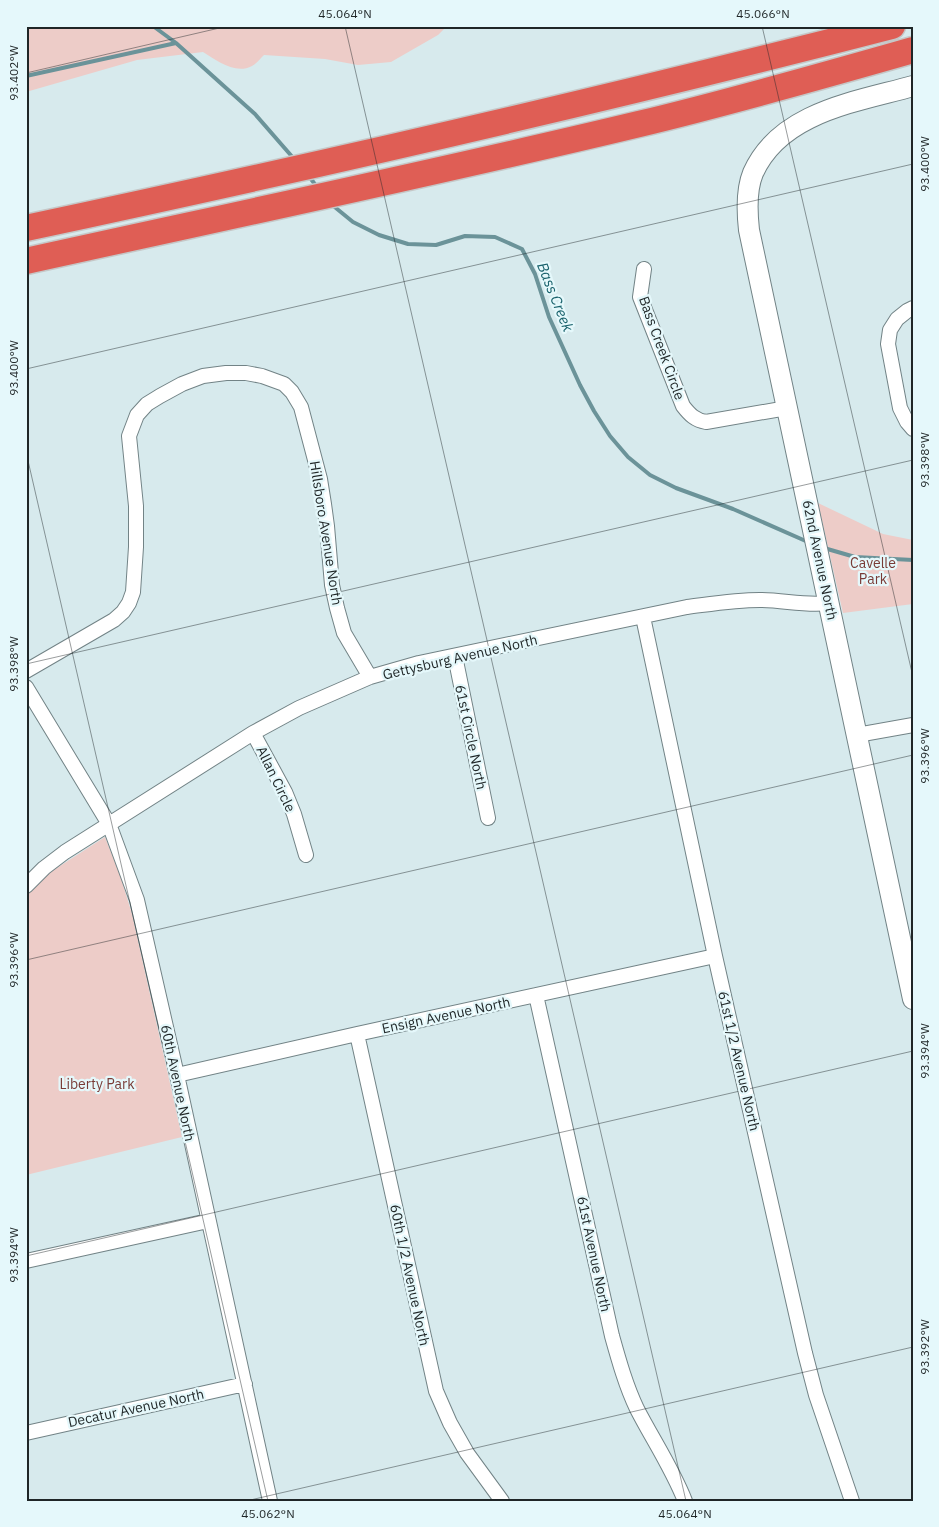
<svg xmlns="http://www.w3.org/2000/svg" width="939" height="1527" font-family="'IBM Plex Sans',sans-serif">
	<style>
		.green { fill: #edccc8 }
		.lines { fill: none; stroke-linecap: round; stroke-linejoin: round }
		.stream { stroke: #6b9399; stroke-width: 4 }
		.street-casing { stroke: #728386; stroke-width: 16 }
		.secondary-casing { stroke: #728386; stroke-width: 22 }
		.highway-casing { stroke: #c5c7c7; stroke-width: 29 }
		.street { stroke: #fff; stroke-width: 14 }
		.secondary { stroke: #fff; stroke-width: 20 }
		.highway { stroke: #df5e55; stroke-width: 26 }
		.ticks { fill: none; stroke: #1f2627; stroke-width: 1; stroke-opacity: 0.45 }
		.labels { text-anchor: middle; stroke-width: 4.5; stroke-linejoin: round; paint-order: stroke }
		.street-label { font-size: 14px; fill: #1f2627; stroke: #e5f8fb }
		.park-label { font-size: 14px; fill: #793b36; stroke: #e5f8fb }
		.water-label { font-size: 15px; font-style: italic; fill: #18616b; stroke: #e5f8fb }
		.neatline { fill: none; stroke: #1f2627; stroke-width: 2 }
		.ticks-label { font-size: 12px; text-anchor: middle; fill: #1f2627 }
	</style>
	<rect width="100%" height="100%" fill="#d7eaed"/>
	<!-- green -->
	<path class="green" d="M26,26H447L438,35L391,62L358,65L325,59L264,55C260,59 256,64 252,66C235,75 216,60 203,52L137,60L26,92Z
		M818,503L883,534L913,540V604L843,613Z
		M105,837L120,875L132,914L182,1137L26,1175V895L49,873Z"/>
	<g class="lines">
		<!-- stream -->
		<path class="stream" d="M153,26L176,43L255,114L295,160
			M26,76L176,43
			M308,175L317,187
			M331,204L353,222L379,235L408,244L436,245L465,236L495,237L522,249L535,274L549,317L580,385L594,411L610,436L628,457L650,475L676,488L733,509L808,542
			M824,548L855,557L913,560"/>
		<defs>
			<path id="street" d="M644,269L640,297L683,406C690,415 695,420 706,422L787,408
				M913,308L907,311L897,319L890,330L888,344L900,408L907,422L913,429
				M643,617L715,956L805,1353L816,1395L852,1501
				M455,656L488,818
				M26,671L114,620L123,612L129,603L133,592L136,547V506L129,436L137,415L147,404L160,396L182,384L203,376L226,373H246L262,376L284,384L292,392L301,407L320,479L324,504L327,526L332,585L337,608L344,633L370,677
				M26,687L109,824L137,900L177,1075L270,1501
				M253,733L285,792L294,814L306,855
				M857,735L913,725
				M26,886L44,868L65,852L253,733L299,708L370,677L419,663L687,607C711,604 735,600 760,600C784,600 805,606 829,603
				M536,995L612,1336C619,1361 626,1386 637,1409C653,1440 672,1468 685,1501
				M357,1034L436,1391L450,1423L467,1453L502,1501
				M177,1075L357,1034L715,956
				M26,1261L208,1221
				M26,1433L245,1384"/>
			<path id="secondary" d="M913,86C856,102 780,112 753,173C746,190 747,212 749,230L913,999"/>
			<path id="highway" d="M26,228C316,166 605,100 892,26
				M26,261C230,216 435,173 639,124C731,102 822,76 913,50"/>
		</defs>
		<!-- street casing -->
		<use href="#street" class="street-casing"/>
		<!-- secondary casing -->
		<use href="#secondary" class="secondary-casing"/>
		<!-- highway casing -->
		<use href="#highway" class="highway-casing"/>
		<!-- street -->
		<use href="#street" class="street"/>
		<!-- secondary -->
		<use href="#secondary" class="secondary"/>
		<!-- highway -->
		<use href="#highway" class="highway"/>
	</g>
	<!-- ticks -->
	<path class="ticks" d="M345,26L686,1501M762,26L913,677M26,73L228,26M26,369L913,164M26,452L268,1501M26,664L913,460M26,960L913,755M26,1256L913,1051M246,1501L913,1347"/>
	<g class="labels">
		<!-- street labels -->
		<g class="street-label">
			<text transform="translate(662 348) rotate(70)" y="5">Bass Creek Circle</text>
			<text transform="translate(326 533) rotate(81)" y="5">Hillsboro Avenue North</text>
			<text transform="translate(820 560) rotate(78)" y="5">62nd Avenue North</text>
			<text transform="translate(460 657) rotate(-13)" y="5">Gettysburg Avenue North</text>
			<text transform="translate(471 737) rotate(78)" y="5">61st Circle North</text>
			<text transform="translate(276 779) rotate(64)" y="5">Allan Circle</text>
			<text transform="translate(446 1015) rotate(-12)" y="5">Ensign Avenue North</text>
			<text transform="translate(739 1061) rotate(77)" y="5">61st 1/2 Avenue North</text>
			<text transform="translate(178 1083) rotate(78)" y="5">60th Avenue North</text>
			<text transform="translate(594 1254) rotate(78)" y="5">61st Avenue North</text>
			<text transform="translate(410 1275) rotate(78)" y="5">60th 1/2 Avenue North</text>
			<text transform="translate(136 1408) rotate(-12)" y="5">Decatur Avenue North</text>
		</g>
		<!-- park labels -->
		<g class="park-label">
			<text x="873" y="568">Cavelle<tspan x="873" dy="16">Park</tspan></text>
			<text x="97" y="1089">Liberty Park</text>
		</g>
		<!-- water labels -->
		<g class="water-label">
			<text transform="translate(555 297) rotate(68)" y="5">Bass Creek</text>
		</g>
	</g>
	<!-- border -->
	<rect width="939" height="1527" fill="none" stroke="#e5f8fb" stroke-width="55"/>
	<rect x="28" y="28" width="884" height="1472" class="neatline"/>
	<g class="ticks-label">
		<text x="345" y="18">45.064°N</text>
		<text x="763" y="18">45.066°N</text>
		<text transform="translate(14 73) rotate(-90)" y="4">93.402°W</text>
		<text transform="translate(925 164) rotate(-90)" y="4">93.400°W</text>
		<text transform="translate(14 368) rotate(-90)" y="4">93.400°W</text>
		<text transform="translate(925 460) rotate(-90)" y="4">93.398°W</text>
		<text transform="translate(14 664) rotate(-90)" y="4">93.398°W</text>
		<text transform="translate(925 756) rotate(-90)" y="4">93.396°W</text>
		<text transform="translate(14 960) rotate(-90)" y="4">93.396°W</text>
		<text transform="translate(925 1051) rotate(-90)" y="4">93.394°W</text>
		<text transform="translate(14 1255) rotate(-90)" y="4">93.394°W</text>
		<text transform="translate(925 1347) rotate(-90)" y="4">93.392°W</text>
		<text x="268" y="1518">45.062°N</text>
		<text x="685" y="1518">45.064°N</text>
	</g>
</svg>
